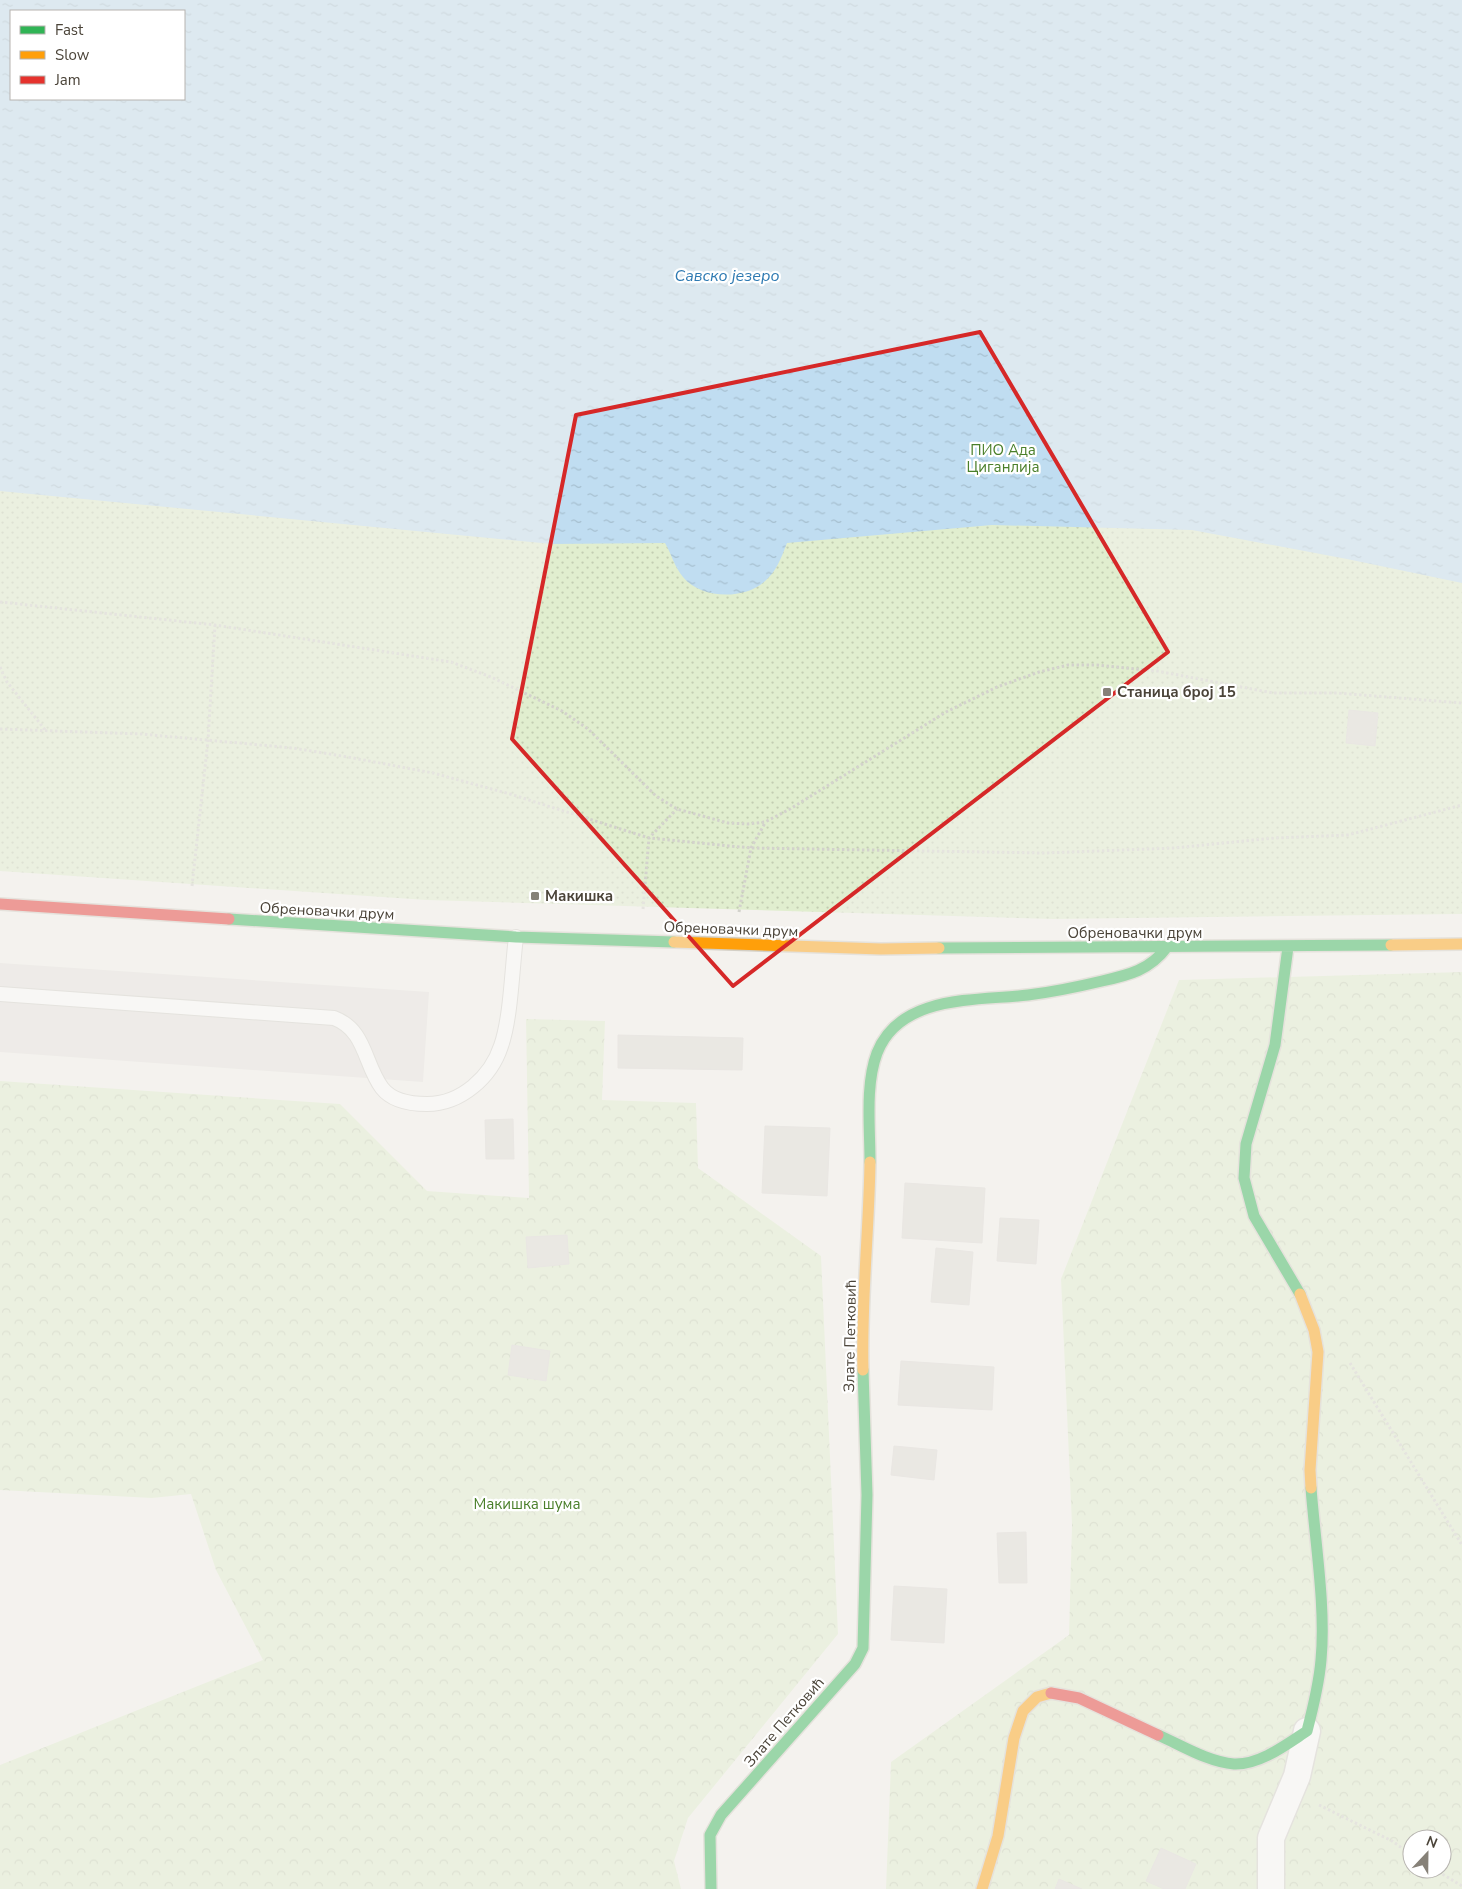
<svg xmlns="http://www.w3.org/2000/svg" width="1462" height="1889" font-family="'Nunito Sans',sans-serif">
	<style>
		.forest { fill: url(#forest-crowns); fill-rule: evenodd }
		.park { fill: url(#park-dots); fill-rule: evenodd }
		.parking { fill: #e6e3df }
		.water { fill: url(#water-ripples); fill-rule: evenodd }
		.building { fill: #dedbd6; stroke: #dcd9d4 }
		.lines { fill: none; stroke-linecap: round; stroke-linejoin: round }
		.lane-casing { stroke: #d2d0cb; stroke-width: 16 }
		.street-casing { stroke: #d2d0cb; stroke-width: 29 }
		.fast-casing { stroke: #d3cfc5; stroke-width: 14 }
		.slow-casing { stroke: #d3cfc5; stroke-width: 14 }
		.jam-casing { stroke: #d3cfc5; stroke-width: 14 }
		.path { stroke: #d3d2cc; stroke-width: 3; stroke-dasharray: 2.5 2.5; stroke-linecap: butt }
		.lane { stroke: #fdfdfc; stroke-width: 14 }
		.street { stroke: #fdfdfc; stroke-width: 26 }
		.fast { stroke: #30b455; stroke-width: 11 }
		.slow { stroke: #ff9f0a; stroke-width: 11 }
		.jam { stroke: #e5322d; stroke-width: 11 }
		.marked { fill: none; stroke: #d62828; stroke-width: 4; stroke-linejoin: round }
		.poi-dot { fill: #868178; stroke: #fff; stroke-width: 2 }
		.labels { text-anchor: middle; stroke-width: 4.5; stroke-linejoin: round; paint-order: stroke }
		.park-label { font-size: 15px; fill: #4a7f2a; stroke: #fff }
		.poi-label { font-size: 15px; font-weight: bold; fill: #4b4439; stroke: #fff; text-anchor: start }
		.street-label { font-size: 15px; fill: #4b4439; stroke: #fff }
		.water-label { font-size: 16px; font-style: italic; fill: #2e7ab2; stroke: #fff }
	</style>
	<defs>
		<pattern id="forest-crowns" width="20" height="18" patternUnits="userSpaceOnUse" patternTransform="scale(1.25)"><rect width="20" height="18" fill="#e1eecf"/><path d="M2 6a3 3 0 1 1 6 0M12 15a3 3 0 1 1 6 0" fill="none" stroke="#c3cdb2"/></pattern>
		<pattern id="park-dots" width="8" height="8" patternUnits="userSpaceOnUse" patternTransform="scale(1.25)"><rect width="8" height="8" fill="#e1eecf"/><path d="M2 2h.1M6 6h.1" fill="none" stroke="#c3cdb2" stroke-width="1.8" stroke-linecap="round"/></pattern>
		<pattern id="water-ripples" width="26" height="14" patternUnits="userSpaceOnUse" patternTransform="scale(1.25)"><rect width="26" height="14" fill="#c0ddf1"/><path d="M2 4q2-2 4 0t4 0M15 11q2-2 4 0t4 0" fill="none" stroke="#a6bfcf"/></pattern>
	</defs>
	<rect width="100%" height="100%" fill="#f4f2ee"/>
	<!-- forest -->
	<path class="forest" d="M1462,972V1889H886L891,1762L1069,1635L1072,1525L1061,1279L1179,980ZM1412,1839H1442V1869H1412Z
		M526,1019L605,1021L602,1100L696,1103L698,1168L821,1256L838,1634L688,1818L674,1861L681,1889H0V1765L263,1660L216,1570L191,1494L152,1498L0,1490V1081L340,1104L427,1191L529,1198Z"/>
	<!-- park -->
	<path class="park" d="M0,0H1462V914L1053,919L426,900L0,871ZM11,11H184V99H11Z"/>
	<!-- parking -->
	<path class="parking" d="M0,963L429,992L423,1082L0,1052Z"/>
	<!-- water -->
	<path class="water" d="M0,0H1462V583L1347,559L1192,530L992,525L787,543C781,558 777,571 764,582C743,600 701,599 683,577C675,568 671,553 665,543L552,544L0,491ZM11,11H184V99H11Z"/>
	<!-- building -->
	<path class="building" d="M1349,710L1378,713L1375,746L1346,743Z
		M618,1035L743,1038L742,1070L618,1068Z
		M513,1119L514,1159H486L485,1120Z
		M765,1126L830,1128L827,1196L762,1193Z
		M905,1183L985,1188L982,1243L902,1238Z
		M1000,1218L1039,1220L1036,1264L997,1261Z
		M567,1235L569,1264L528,1268L526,1237Z
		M936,1248L973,1252L969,1305L931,1302Z
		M512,1345L550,1351L546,1381L508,1375Z
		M901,1361L994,1367L992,1410L898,1405Z
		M894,1446L937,1450L934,1480L891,1475Z
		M1026,1532L1027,1583H999L997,1533Z
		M894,1586L947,1589L944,1643L891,1640Z
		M1161,1848L1196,1864L1185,1889H1164L1146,1881Z
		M1059,1879L1082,1889H1055Z"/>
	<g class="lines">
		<defs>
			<path id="lane" d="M0,994L334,1018C366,1030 364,1064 382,1088C392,1101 412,1104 427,1104C461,1104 491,1077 501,1046C511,1018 512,968 516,937"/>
			<path id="street" d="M1271,1889V1838L1297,1776L1307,1731"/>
			<path id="fast" d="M229,919L516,937L674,942
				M1288,947L1275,1045L1246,1144L1244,1178L1254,1216L1300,1294
				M939,948L1391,945
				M870,1162C870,1127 865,1085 877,1053C900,994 977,1001 1028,995C1053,992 1077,987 1102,981C1129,975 1150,970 1167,947
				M1158,1735C1181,1745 1208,1762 1234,1764C1260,1765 1287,1744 1307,1731C1313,1708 1319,1684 1321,1660C1326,1608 1315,1541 1311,1488
				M711,1889L710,1835L721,1815L855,1664L863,1648L867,1495L863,1370"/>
			<path id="slow" d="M674,942L881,949L939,948
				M1391,945L1462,944
				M1300,1294L1314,1330L1318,1352L1310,1470L1311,1488
				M863,1370C861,1301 869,1231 870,1162
				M982,1889L998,1836L1014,1738L1023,1711L1037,1697L1051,1693"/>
			<path id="jam" d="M0,904L229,919
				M1051,1693L1079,1698L1158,1735"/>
		</defs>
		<!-- lane casing -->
		<use href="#lane" class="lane-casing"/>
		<!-- street casing -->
		<use href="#street" class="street-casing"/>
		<!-- fast casing -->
		<use href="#fast" class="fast-casing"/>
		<!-- slow casing -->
		<use href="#slow" class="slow-casing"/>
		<!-- jam casing -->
		<use href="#jam" class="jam-casing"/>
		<!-- path -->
		<path class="path" d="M0,602L215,625L451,662L491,677L562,711L588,729L656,796L677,809L728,823L748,824L765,822L790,809L946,712L997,687L1039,672L1068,665H1097L1157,671L1273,693H1337L1462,703
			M0,667L7,682L46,731
			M0,729L141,734L293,748L348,757L433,773L510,794L649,838L751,848L1044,853L1175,848L1275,838L1348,835L1462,805
			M192,886L208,740L215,625
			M643,909L649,838L677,809
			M739,912L751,848L765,823
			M1350,1363L1462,1545
			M1319,1805L1392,1841L1412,1855
			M1434,1869L1462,1886"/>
		<!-- lane -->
		<use href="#lane" class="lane"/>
		<!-- street -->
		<use href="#street" class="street"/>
		<!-- fast -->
		<use href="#fast" class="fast"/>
		<!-- slow -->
		<use href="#slow" class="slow"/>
		<!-- jam -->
		<use href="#jam" class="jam"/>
	</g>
	<!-- marked area -->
	<path d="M0 0H1462V1889H0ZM980,332L1168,652L733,986L512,739L576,415Z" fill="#f4f2ee" fill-opacity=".55" fill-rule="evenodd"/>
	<path class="marked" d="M980,332L1168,652L733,986L512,739L576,415Z"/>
	<!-- markers -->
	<g class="poi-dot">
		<rect x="1102" y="687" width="10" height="10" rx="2.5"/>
		<rect x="530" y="891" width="10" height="10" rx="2.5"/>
	</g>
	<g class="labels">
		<!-- park labels -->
		<g class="park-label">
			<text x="1003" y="455">ПИО Ада<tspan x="1003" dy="17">Циганлија</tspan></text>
			<text x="527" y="1509">Макишка шума</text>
		</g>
		<!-- poi labels -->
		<g class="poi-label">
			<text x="1117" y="697">Станица број 15</text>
			<text x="545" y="901">Макишка</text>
		</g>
		<!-- street labels -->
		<g class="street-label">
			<text transform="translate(327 911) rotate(3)" y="5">Обреновачки друм</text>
			<text transform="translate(731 929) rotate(2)" y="5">Обреновачки друм</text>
			<text x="1135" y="938">Обреновачки друм</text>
			<text transform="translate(850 1336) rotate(-89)" y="5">Злате Петковић</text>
			<text transform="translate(784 1722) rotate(-49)" y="5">Злате Петковић</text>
		</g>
		<!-- water labels -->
		<g class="water-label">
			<text x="727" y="281">Савско језеро</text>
		</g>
	</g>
	<!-- legend -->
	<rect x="10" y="10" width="175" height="90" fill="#ffffff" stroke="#b7b4b0"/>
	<rect x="20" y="26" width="25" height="8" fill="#30b455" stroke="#b7b4b0"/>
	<text x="55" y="35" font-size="15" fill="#4b4439">Fast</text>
	<rect x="20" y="51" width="25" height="8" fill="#ff9f0a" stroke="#b7b4b0"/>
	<text x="55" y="60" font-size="15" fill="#4b4439">Slow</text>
	<rect x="20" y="76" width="25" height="8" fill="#e5322d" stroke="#b7b4b0"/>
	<text x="55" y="85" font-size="15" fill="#4b4439">Jam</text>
	<!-- north arrow -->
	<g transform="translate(1427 1854) rotate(22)"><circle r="24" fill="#ffffff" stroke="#b7b4b0"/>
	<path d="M0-4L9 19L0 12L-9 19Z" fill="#868178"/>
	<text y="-8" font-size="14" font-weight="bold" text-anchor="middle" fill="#4b4439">N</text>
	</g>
</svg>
